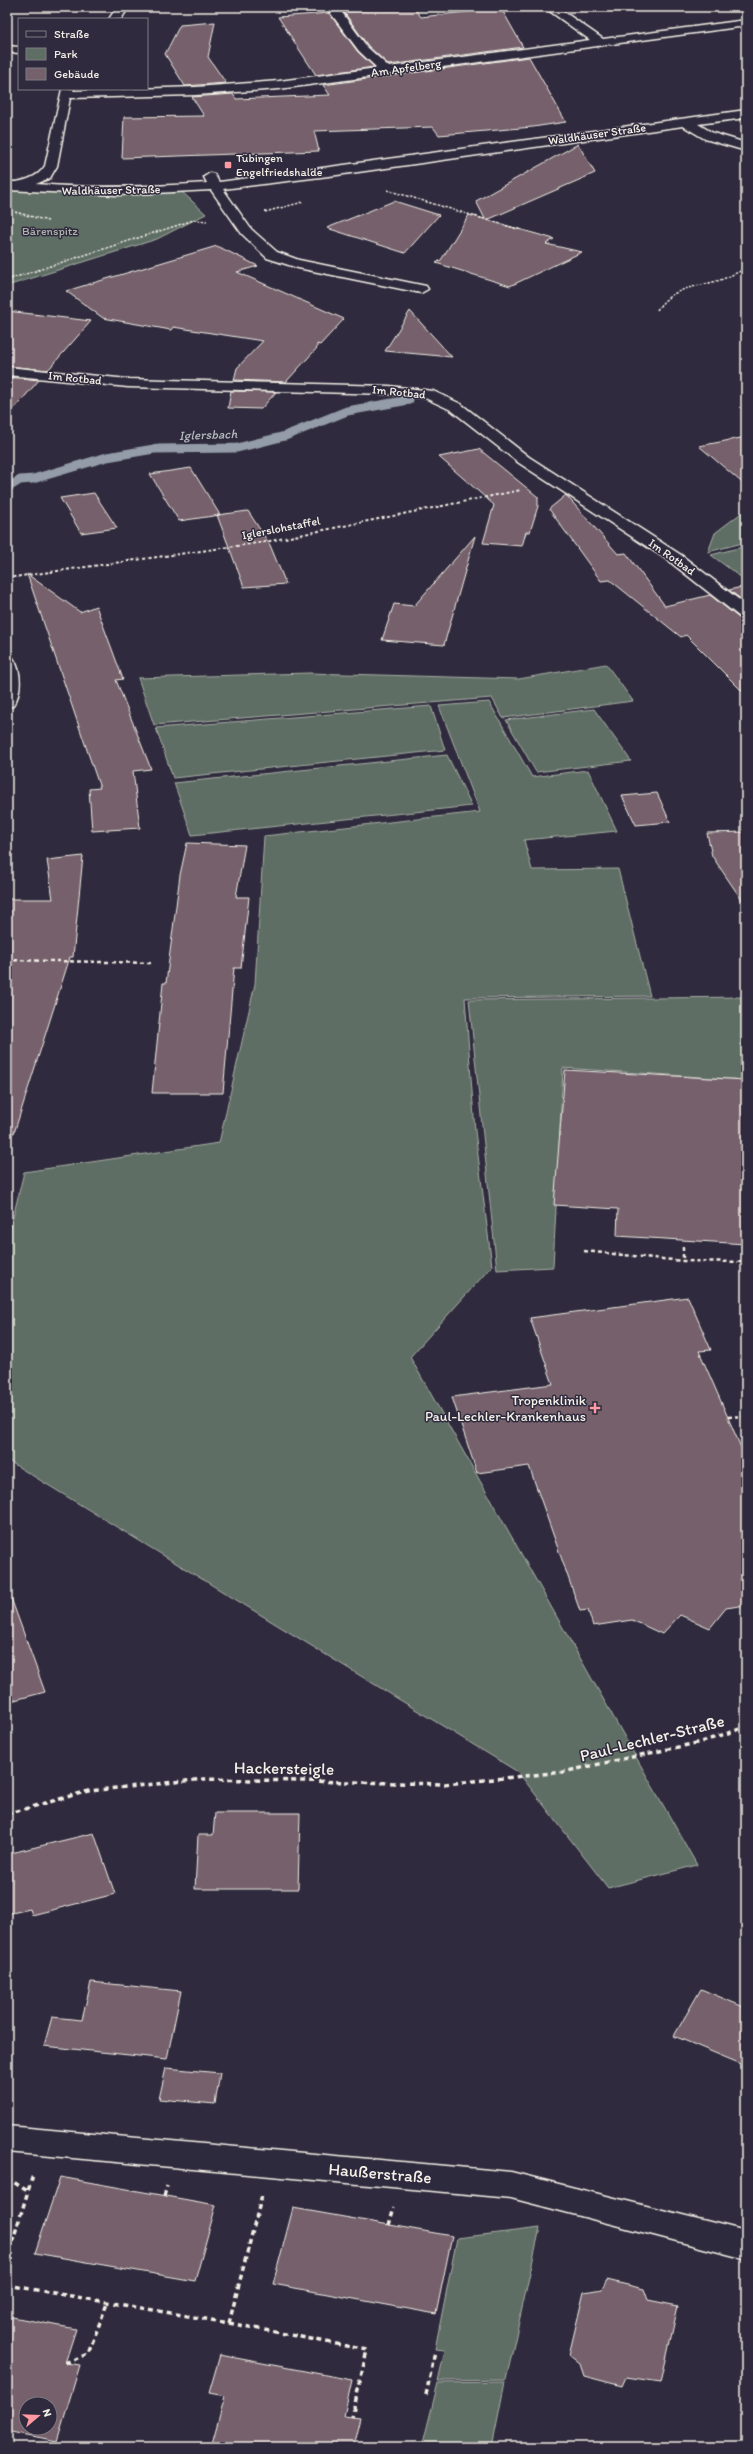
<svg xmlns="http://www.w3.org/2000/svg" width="753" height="2454" font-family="Itim,sans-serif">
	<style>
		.green { fill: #5e6e65; stroke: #a9b0a6 }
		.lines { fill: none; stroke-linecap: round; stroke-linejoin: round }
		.stream { stroke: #939ca8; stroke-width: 9 }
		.building { fill: #75616c; stroke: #f4f1e8; fill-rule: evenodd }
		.minor-casing { stroke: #f4f1e8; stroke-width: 3 }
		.path-far3 { stroke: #f4f1e8; stroke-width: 1.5; stroke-dasharray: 2.5 1.5; stroke-linecap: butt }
		.path-far2 { stroke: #f4f1e8; stroke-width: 2; stroke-dasharray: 3 2.5; stroke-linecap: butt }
		.path-far1 { stroke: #f4f1e8; stroke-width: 2.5; stroke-dasharray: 4 3; stroke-linecap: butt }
		.path { stroke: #f4f1e8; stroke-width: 3.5; stroke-dasharray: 5 4; stroke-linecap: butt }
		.minor { fill: #2f2a3d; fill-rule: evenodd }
		.poi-dot { fill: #ff9aa2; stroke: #2f2a3d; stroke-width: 1.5 }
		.labels { text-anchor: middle; stroke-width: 3; stroke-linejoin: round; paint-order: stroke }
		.far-street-label { font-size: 12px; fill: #f4f1e8; stroke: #2f2a3d }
		.far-poi-label { font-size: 12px; fill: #f4f1e8; stroke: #2f2a3d; text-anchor: start }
		.far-park-label { font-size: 12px; fill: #b0b6ad; stroke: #2f2a3d }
		.far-water-label { font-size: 13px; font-style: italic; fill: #b3b9bd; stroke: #2f2a3d }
		.poi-label { font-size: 14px; fill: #f4f1e8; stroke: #2f2a3d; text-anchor: end }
		.near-street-label { font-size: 17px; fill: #f4f1e8; stroke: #2f2a3d }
	</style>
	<rect width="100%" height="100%" fill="#2f2a3d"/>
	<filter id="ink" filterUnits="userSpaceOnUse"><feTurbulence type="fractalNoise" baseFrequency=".025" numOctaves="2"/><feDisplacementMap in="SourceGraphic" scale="8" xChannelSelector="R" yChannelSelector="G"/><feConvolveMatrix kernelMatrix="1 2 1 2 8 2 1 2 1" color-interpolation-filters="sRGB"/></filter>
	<g filter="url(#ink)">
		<!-- green -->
		<path class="green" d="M7,186L179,189L206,214L157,239L7,286Z
			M746,512V542L708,552L715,533L740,514Z
			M746,546V581L711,555Z
			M606,664L633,701L503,718L492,698L154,725L138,678L309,673L519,679Z
			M489,702L532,777L588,770L617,831L524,840L532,870L618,869L650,996L465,998L475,1131L492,1266L410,1357L697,1865L608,1888L518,1772L7,1460V1242L24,1172L219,1143L255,984L264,836L480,812L439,706Z
			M431,706L445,750L173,778L156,728Z
			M594,709L631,761L536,772L506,720Z
			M447,755L472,806L192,835L174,783Z
			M746,997V1080L563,1068L553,1267L497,1270L469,1000Z
			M540,2228L506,2380L438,2381L445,2350L435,2349L457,2238Z
			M505,2382L492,2447H422L438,2383Z"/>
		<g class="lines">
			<!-- stream -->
			<path class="stream" d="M7,488L20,480L33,479L107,457L154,449L237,448L285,436L347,411L409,400"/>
		</g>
		<!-- building -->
		<path class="building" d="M368,7H413L421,17L501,8L523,47L389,65L368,46L344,12L371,10Z
			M329,13L358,52L374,67L316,75L278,17Z
			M215,22L208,57L226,83L185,86L165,54L180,25Z
			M529,57L566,122L533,127L439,135L433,127L314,131L319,151L122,158L124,117L204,116L192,97L233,94L236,99L330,95L323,85Z
			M578,144L595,173L487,220L554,239L546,244L582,252L510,286L436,263L441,260L469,215L485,219L476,201Z
			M394,201L439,215L405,253L327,228Z
			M217,246L258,266L237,272L344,319L320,345L317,344V348L286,382L234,380L237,368L263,341L173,327L171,330L103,318L66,291Z
			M7,311L91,321L48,370L7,366Z
			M410,311L452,357L385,351Z
			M7,377L39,380L7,417Z
			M231,391L276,392L261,409L228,408Z
			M746,437V486L699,446Z
			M479,449L538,497V506L530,532H526L522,546L483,543L494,505L439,457Z
			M191,468L220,515L179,521L150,474Z
			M94,493L117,528L81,533L60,498Z
			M566,495L618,554L626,553L665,606L710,595L739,618L746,619V695L686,635L681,637L610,580L601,581L549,509Z
			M248,511L270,545L286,584L244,587L217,515Z
			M475,536L444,645L382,640L394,604L414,606Z
			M27,574L80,612L96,606L123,679L116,680L151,769L133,771L140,828L92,831L89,789L100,788Z
			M746,586V603L729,590Z
			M657,793L670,822L636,825L622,796Z
			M746,832V906L712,856L707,833Z
			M187,843L245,845L236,897H249L241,968H234L223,1093H152L163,983H166L180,875Z
			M83,856L73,957H70L14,1133L7,1132V899H53L47,860Z
			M565,1070L746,1080V1244L617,1236L618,1209L554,1205Z
			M688,1297L711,1350L699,1351L746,1459V1605L726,1608L710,1628L680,1615L662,1634L632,1620L593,1626L588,1610L580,1611L529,1466L477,1473L452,1397L553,1384L530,1318Z
			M11,1598L45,1692L7,1702V1599Z
			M215,1813H300L298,1889H195L198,1835H213Z
			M94,1833L115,1894L32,1915L30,1909L7,1914V1854Z
			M91,1982L181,1991L167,2059L44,2046L52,2017L82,2020Z
			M701,1989L746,2008V2066L674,2036Z
			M166,2068L220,2073L215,2104L159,2099Z
			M60,2177L216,2205L195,2281L35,2253Z
			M293,2208L452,2236L436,2314L273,2284Z
			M607,2280L644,2289L648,2300L678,2306L661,2382L626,2377L622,2386L584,2376L580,2364L569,2355L584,2292L602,2289Z
			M7,2316L76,2329L65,2363L80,2365L57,2441L7,2431ZM26,2404H50V2428H26Z
			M220,2355L352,2380L344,2416L360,2418L353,2447H211L225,2396L209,2393Z"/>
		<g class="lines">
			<defs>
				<path id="minor" d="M117,7H129L121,19H109Z
					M326,7H338L367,47L389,67L590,40L544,7H557L603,39L746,20V26L279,89L196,95L70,98L57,166L50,178L36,184C93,189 150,187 207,183L204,177L210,173L214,174L219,182L227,181L746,110V118L698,124L713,133L746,143V151L705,139L683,126L337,175L223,189L251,229L277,252L299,260L426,286L428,289L421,293L298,268L267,258L242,234L211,190L117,195L7,190V182C20,183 38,178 45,166L62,89H74L73,91L196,87L279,81L377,68L359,51Z
					M7,46L19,47V53L7,52Z
					M7,367L128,379L389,386L433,391L461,404L529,457L681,555L746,605V618L740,617L669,561L519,463L451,410L425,398L389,394L128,387L7,375Z
					M7,657L13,658C22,671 22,693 13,706L7,707Z
					M7,2126L511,2172L746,2231V2259L511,2198L7,2152Z"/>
			</defs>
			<!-- minor casing -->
			<use href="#minor" class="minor-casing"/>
			<!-- path-far3 -->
			<path class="path-far3" d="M387,190L521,230
				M15,212L48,221
				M265,212L303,202
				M7,280L194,220L207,221
				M657,310C673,286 695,288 720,280C729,277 737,272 746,269"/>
			<!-- path-far2 -->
			<path class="path-far2" d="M7,578L265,542L521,490"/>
			<!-- path-far1 -->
			<path class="path-far1" d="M7,960L151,963
				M683,1247V1261
				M584,1251L683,1261L746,1262
				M728,1417L746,1416"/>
			<!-- path -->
			<path class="path" d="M7,1814L88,1791L204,1779L445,1784L563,1772L701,1742L746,1727
				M7,2178L29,2192
				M164,2196L167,2186
				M389,2225L394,2207
				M7,2259L33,2175
				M7,2285L229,2323L262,2195
				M229,2323L367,2350L352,2417
				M65,2363L88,2354L108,2301
				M426,2395L435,2352"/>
			<!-- minor -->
			<use href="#minor" class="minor"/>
		</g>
	</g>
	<!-- markers -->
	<g class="poi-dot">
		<rect x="224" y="161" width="8" height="8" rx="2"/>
		<path d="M593 1402h4v4h4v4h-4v4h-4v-4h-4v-4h4z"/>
	</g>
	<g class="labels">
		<!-- far-street labels -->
		<g class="far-street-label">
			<text transform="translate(406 68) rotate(-8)" y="4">Am Apfelberg</text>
			<text transform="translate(597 134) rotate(-8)" y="4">Waldhäuser Straße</text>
			<text transform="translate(111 190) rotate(-1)" y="4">Waldhäuser Straße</text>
			<text transform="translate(75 378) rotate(6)" y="4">Im Rotbad</text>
			<text transform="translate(399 392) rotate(6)" y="4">Im Rotbad</text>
			<text transform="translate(281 528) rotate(-11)" y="4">Iglerslohstaffel</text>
			<text transform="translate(672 557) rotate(35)" y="4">Im Rotbad</text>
		</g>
		<!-- far-poi labels -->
		<g class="far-poi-label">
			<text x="236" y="162">Tübingen<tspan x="236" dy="14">Engelfriedshalde</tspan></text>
		</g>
		<!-- far-park labels -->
		<g class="far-park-label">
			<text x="50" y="235">Bärenspitz</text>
		</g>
		<!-- far-water labels -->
		<g class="far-water-label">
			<text transform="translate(208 434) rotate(-2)" y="5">Iglersbach</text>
		</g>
		<!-- poi labels -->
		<g class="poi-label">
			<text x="586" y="1405">Tropenklinik<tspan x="586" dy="16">Paul-Lechler-Krankenhaus</tspan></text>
		</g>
		<!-- near-street labels -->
		<g class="near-street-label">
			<text transform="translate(652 1738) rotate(-14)" y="6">Paul-Lechler-Straße</text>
			<text transform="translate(284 1768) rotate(1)" y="6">Hackersteigle</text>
			<text transform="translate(380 2173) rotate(5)" y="6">Haußerstraße</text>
		</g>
	</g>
	<!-- margin -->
	<rect width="753" height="2454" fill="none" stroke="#2f2a3d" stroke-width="24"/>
	<rect x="12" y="12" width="729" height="2430" fill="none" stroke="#f4f1e8" stroke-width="1.5" filter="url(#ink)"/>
	<!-- legend -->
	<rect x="18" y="18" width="130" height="72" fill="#2f2a3d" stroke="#7e7a81"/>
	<rect x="26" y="31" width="20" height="6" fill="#2f2a3d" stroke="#7e7a81"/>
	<text x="54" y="38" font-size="12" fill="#f4f1e8">Straße</text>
	<rect x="26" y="48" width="20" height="12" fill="#5e6e65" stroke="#7e7a81"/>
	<text x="54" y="58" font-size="12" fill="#f4f1e8">Park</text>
	<rect x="26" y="68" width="20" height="12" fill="#75616c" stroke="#7e7a81"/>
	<text x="54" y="78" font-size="12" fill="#f4f1e8">Gebäude</text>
	<!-- north arrow -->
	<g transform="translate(38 2416) rotate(71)"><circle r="19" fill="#2f2a3d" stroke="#7e7a81"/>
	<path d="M0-3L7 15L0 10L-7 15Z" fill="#ff9aa2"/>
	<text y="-6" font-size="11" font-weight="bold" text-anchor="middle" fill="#f4f1e8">N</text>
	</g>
</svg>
